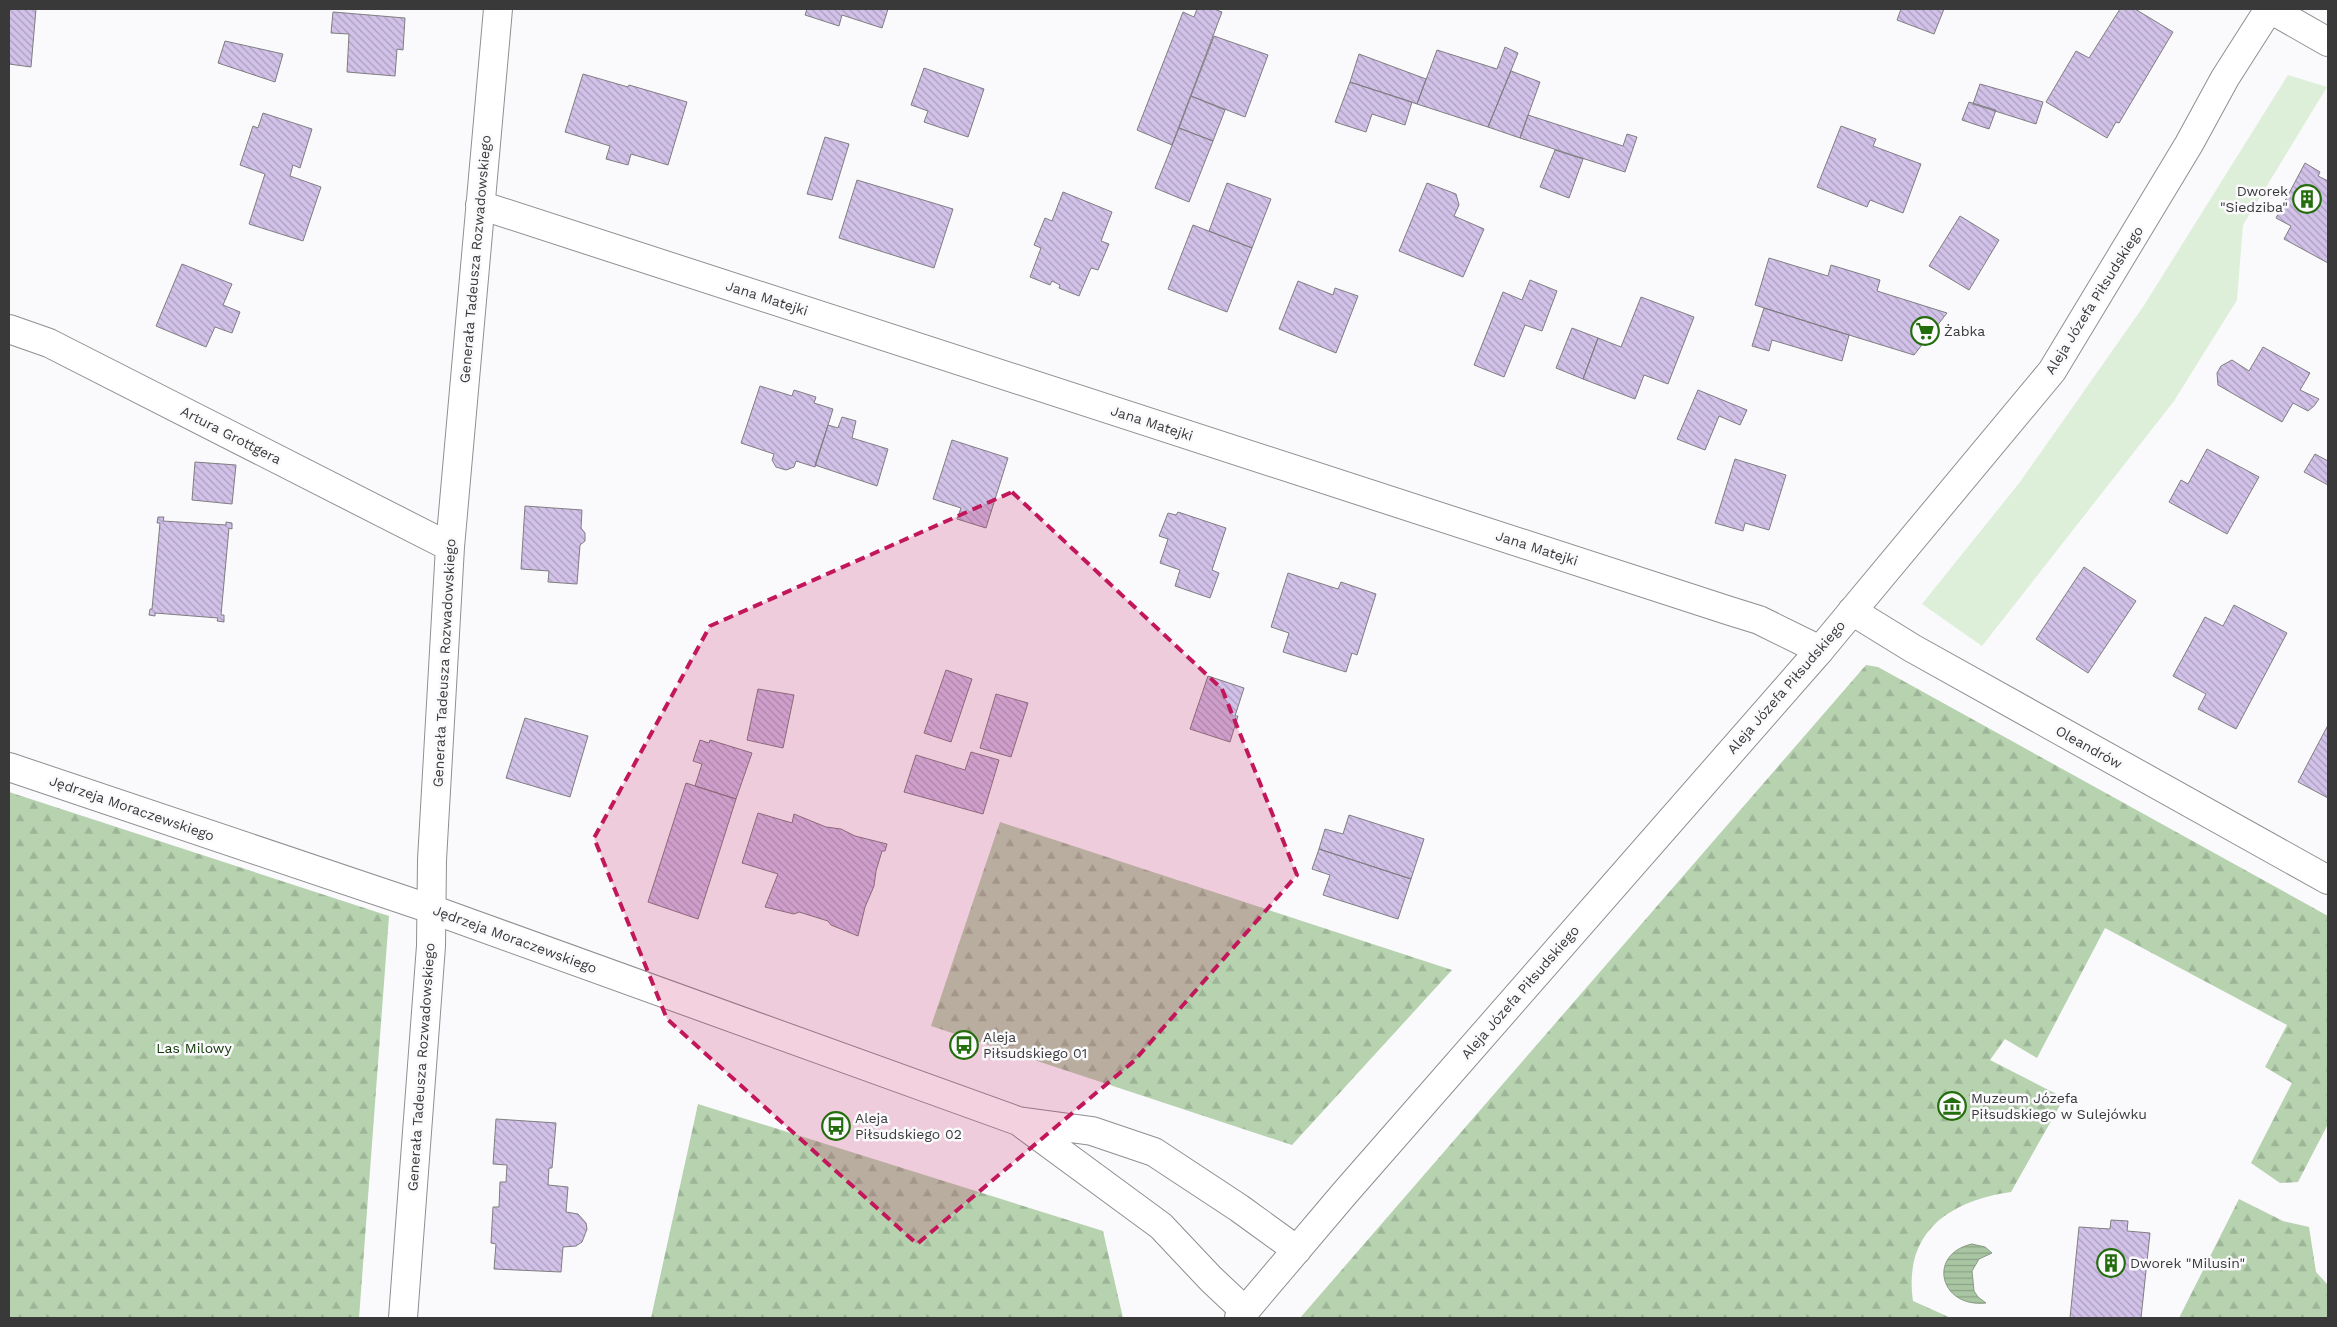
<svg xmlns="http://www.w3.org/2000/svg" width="2337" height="1327" font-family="'Work Sans',sans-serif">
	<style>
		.green { fill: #ddefd9 }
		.forest { fill: url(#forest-firs) }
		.water { fill: url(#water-rules); stroke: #889c84 }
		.building { fill: url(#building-back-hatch); stroke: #7f7e81 }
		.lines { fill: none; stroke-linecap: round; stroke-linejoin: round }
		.minor-casing { stroke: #8f8e91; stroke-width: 30 }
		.tertiary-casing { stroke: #8f8e91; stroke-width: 30 }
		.secondary-casing { stroke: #8f8e91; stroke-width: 30 }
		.minor { stroke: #fff; stroke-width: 28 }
		.tertiary { stroke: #fff; stroke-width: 28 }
		.secondary { stroke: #fff; stroke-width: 28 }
		.marked { fill: #c2185b; fill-opacity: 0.2; stroke: #c2185b; stroke-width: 4; stroke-dasharray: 10 6; stroke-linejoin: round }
		.labels { text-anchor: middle; stroke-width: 5; stroke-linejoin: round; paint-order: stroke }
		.poi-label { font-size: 14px; fill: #3a393a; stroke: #faf9fc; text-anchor: start }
		.street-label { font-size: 14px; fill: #3a393a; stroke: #faf9fc }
		.park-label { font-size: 14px; fill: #0e3504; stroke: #faf9fc }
	</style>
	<defs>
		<pattern id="forest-firs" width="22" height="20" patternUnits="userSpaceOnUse" patternTransform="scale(1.25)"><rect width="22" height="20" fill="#b6d2af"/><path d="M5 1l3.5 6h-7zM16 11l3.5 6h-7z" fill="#9db597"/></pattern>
		<pattern id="water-rules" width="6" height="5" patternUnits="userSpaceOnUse" patternTransform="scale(1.25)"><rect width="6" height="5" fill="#a9c6a3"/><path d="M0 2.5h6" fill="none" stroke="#8ba286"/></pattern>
		<pattern id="building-back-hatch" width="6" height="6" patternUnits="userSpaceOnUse" patternTransform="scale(1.25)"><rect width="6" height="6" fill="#d2c1e8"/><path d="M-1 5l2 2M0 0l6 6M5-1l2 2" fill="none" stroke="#ab9ebd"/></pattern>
	</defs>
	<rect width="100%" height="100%" fill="#faf9fc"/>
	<!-- green -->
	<path class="green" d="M2288,75L2327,87L2243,225L2237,300L2174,401L1982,646L1922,604L2020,482L2143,307Z"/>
	<!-- forest -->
	<path class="forest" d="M1866,665L1878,667L2328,916V1124L2298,1182L2280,1183L2251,1163L2292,1083L2265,1067L2287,1025L2105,928L2037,1058L2005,1039L1990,1060L2064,1098L2011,1192C1949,1201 1903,1232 1913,1301L1951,1318H1300Z
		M9,792L389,916L359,1318H9Z
		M1000,822L1452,970L1292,1145L931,1026Z
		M698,1104L1103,1231L1123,1318H651Z
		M2239,1199L2283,1221L2309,1227L2316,1272L2328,1285V1318H2179Z"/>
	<!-- water -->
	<path class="water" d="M1972,1244L1985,1247L1992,1253L1979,1259L1972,1271L1974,1291L1978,1297L1986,1303C1939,1308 1927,1254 1972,1244Z"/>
	<!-- building -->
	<path class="building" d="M9,9H36L31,67L9,64Z
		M807,9H888L882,28L842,15L839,26L805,15Z
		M1197,9H1214L1222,12L1172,145L1137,130L1183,12L1194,17Z
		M1901,9H1944L1934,34L1897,20Z
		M2120,9H2135L2173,32L2119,123L2116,122L2107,138L2046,102L2076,51L2089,58Z
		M333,12L405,18L403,50L397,49L395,76L347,72L349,34L331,33Z
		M1214,36L1268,55L1245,117L1191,96Z
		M225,41L283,54L275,82L218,63Z
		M1505,47L1518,53L1488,127L1417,104L1437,50L1497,69Z
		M1359,54L1426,79L1417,104L1350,82Z
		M924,68L984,89L968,137L924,122L928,111L911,105Z
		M1511,71L1540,82L1520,138L1488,127Z
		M583,74L628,87L629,85L687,102L668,165L631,154L628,165L606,159L610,146L565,132Z
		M1350,82L1412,102L1405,125L1372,114L1366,132L1335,122Z
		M1980,84L2043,102L2036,124L1973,104Z
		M1191,96L1225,110L1213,141L1179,128Z
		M1969,102L1996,110L1989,129L1962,120Z
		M263,113L312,129L300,168L293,165L290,176L321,187L303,241L249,224L265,174L240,165L253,126L258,128Z
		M1528,115L1623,146L1627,134L1637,137L1625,172L1520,138Z
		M1841,126L1876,139L1873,146L1921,164L1903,213L1870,200L1867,207L1817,187Z
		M1179,128L1213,141L1189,202L1155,188Z
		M825,137L849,144L832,200L807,194Z
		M1555,150L1583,159L1569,198L1540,187Z
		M2305,163L2320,172L2318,176L2328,181V263L2284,239L2291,226L2276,218Z
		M857,180L953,209L934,268L839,238Z
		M1227,183L1271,199L1252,248L1209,231Z
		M1427,183L1456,194L1459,205L1454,216L1484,229L1463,277L1399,251Z
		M1063,192L1112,212L1101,241L1109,244L1098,270L1091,268L1079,296L1059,288L1060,285L1052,281L1050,285L1030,277L1041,248L1034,245L1045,218L1052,221Z
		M1960,216L1999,240L1969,290L1929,266Z
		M1193,225L1252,248L1227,312L1168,289Z
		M1769,258L1828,276L1831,265L1880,280L1877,291L1947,313L1914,355L1849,335L1755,305Z
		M182,264L232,284L223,305L240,312L232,333L215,327L206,347L156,326Z
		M1530,280L1557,291L1542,331L1525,325L1504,377L1474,365L1503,292L1522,300Z
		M1298,281L1333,295L1335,288L1358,296L1336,353L1279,329Z
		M1641,297L1694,317L1668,384L1644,375L1635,399L1583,379L1598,338L1621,347Z
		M1764,308L1849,335L1842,361L1772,340L1769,351L1752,346Z
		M1572,328L1598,338L1583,379L1556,368Z
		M2263,347L2310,373L2300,390L2319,399L2314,406L2308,411L2293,403L2282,422L2218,385L2217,373L2221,366L2232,360L2249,371Z
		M760,386L792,396L794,390L816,397L814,403L833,409L815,467L796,461L794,467L786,470L776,467L772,460L774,454L741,443Z
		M1698,390L1747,410L1740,425L1719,416L1705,450L1677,439Z
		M842,417L856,421L852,438L888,449L877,486L815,465L828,425L838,428Z
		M952,440L1008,458L986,528L957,519L961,508L933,499Z
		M2207,449L2259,477L2227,534L2169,502L2181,480L2188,484Z
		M2315,454L2328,461V485L2304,472Z
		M1735,459L1786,475L1769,530L1745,523L1743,531L1715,523Z
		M195,462L236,465L232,504L192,500Z
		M525,506L582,510L581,528L585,533V541L580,545L577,584L548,582L549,571L521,569Z
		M1178,512L1226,528L1212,570L1219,573L1210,598L1175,586L1180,570L1160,563L1168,539L1159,536L1168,513L1176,515Z
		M158,517H164L163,521L226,525V522L232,523V529L229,528L221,615H224V622L217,621L218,618L155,613V616L149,615L150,609H152L160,523H157Z
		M2084,567L2136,601L2088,673L2036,639Z
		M1288,573L1338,589L1341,582L1376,594L1357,655L1352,653L1346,672L1283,652L1289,633L1271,627Z
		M2234,605L2287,633L2236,729L2198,709L2206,694L2173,676L2205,617L2223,626Z
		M946,670L972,679L951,742L924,733Z
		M1208,676L1244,688L1235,716H1238L1230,742L1190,729Z
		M758,689L794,695L783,748L747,740Z
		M996,694L1028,703L1011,757L980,748Z
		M525,718L588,736L570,797L506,778Z
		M2328,725V798L2298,782Z
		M700,740L709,743L710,740L752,753L736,799L695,786L702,764L693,761Z
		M971,752L999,760L983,814L904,792L916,755L965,770Z
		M686,783L736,799L698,919L648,902Z
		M758,813L792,823L794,814L826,827L841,829L855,836L887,844L885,851H882L876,871L874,886L865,907L858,936L831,925L828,921L799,912L794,914L765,907L778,874L742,863Z
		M1349,815L1424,839L1411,879L1319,849L1325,829L1343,834Z
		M1319,849L1411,879L1398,919L1323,895L1330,875L1312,869Z
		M496,1119L556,1123L552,1168H549L548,1185L568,1187L566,1212L578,1214L586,1223L587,1229L582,1242L576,1246L563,1247L561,1272L494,1269L496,1244L491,1243L493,1207H499L500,1182H506L507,1165L493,1164Z
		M2111,1220L2128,1221L2127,1231L2150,1233L2141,1318H2070L2079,1227L2110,1229Z"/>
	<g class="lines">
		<defs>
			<path id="minor" d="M2270,9L2328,42
				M480,205L1730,611L1759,620L1820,650
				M9,329L49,343L450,547
				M1852,611L1912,648L2328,880
				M403,1318L431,946L432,860L450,547L498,9"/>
			<path id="tertiary" d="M9,767L431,909L1018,1121L1092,1131L1154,1152L1239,1208L1297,1250
				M1021,1123L1161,1226L1211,1279L1245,1311"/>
			<path id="secondary" d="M1239,1318L1344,1194L1820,650L2052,371L2189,144L2225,78L2269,9"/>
		</defs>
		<!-- minor casing -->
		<use href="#minor" class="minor-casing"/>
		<!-- tertiary casing -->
		<use href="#tertiary" class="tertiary-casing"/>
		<!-- secondary casing -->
		<use href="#secondary" class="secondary-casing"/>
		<!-- minor -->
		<use href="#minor" class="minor"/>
		<!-- tertiary -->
		<use href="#tertiary" class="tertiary"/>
		<!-- secondary -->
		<use href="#secondary" class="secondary"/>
	</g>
	<!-- marked area -->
	<path class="marked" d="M1012,492L1222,689L1297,875L1134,1061L917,1244L667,1019L594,838L710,626Z"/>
	<!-- icons -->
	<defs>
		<symbol id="building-ring" viewBox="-11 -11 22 22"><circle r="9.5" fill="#faf9fc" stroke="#246d0d" stroke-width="1.5"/><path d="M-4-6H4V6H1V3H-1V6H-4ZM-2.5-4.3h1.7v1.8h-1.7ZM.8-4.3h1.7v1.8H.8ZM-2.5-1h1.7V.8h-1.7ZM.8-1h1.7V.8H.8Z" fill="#246d0d"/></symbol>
		<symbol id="supermarket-ring" viewBox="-11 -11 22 22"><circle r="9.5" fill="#faf9fc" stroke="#246d0d" stroke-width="1.5"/><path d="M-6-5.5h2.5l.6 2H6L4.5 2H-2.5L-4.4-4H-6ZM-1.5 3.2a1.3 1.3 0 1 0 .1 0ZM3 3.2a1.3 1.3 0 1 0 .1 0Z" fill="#246d0d"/></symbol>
		<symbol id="bus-ring" viewBox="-11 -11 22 22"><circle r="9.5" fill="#faf9fc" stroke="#246d0d" stroke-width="1.5"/><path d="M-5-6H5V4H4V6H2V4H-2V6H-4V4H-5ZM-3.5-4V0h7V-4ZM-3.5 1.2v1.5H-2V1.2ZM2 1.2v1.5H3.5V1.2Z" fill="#246d0d"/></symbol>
		<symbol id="museum-ring" viewBox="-11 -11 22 22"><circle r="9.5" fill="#faf9fc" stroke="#246d0d" stroke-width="1.5"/><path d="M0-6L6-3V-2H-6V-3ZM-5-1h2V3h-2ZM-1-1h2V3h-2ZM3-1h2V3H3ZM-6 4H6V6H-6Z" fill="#246d0d"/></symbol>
	</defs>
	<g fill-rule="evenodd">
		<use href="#building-ring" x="2291" y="183" width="32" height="32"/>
		<use href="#supermarket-ring" x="1909" y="315" width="32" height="32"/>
		<use href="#bus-ring" x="948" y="1029" width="32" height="32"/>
		<use href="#museum-ring" x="1936" y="1090" width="32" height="32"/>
		<use href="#bus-ring" x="820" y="1110" width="32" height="32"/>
		<use href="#building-ring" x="2095" y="1247" width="32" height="32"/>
	</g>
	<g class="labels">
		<!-- poi labels -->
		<g class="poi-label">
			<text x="2288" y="196" text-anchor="end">Dworek<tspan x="2288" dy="16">"Siedziba"</tspan></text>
			<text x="1944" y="336">Żabka</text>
			<text x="983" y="1042">Aleja<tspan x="983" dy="16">Piłsudskiego 01</tspan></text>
			<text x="1971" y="1103">Muzeum Józefa<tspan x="1971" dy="16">Piłsudskiego w Sulejówku</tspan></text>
			<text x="855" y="1123">Aleja<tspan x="855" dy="16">Piłsudskiego 02</tspan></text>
			<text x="2130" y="1268">Dworek "Milusin"</text>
		</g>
		<!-- street labels -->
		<g class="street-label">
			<text transform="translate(475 259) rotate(-85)" y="5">Generała Tadeusza Rozwadowskiego</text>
			<text transform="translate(767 298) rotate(18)" y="5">Jana Matejki</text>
			<text transform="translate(2094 300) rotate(-58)" y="5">Aleja Józefa Piłsudskiego</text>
			<text transform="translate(1152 423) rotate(18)" y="5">Jana Matejki</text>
			<text transform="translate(231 435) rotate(27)" y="5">Artura Grottgera</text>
			<text transform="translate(1537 548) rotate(18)" y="5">Jana Matejki</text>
			<text transform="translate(444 663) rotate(-87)" y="5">Generała Tadeusza Rozwadowskiego</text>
			<text transform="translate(1786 687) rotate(-49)" y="5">Aleja Józefa Piłsudskiego</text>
			<text transform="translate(2089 747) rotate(29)" y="5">Oleandrów</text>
			<text transform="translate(132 808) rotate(19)" y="5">Jędrzeja Moraczewskiego</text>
			<text transform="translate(515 939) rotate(20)" y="5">Jędrzeja Moraczewskiego</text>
			<text transform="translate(1520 992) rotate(-49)" y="5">Aleja Józefa Piłsudskiego</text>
			<text transform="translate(421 1067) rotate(-86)" y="5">Generała Tadeusza Rozwadowskiego</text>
		</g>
		<!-- park labels -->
		<g class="park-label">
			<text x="194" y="1053">Las Milowy</text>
		</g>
	</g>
	<!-- border -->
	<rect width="2337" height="1327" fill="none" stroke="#3a393a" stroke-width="20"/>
</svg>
